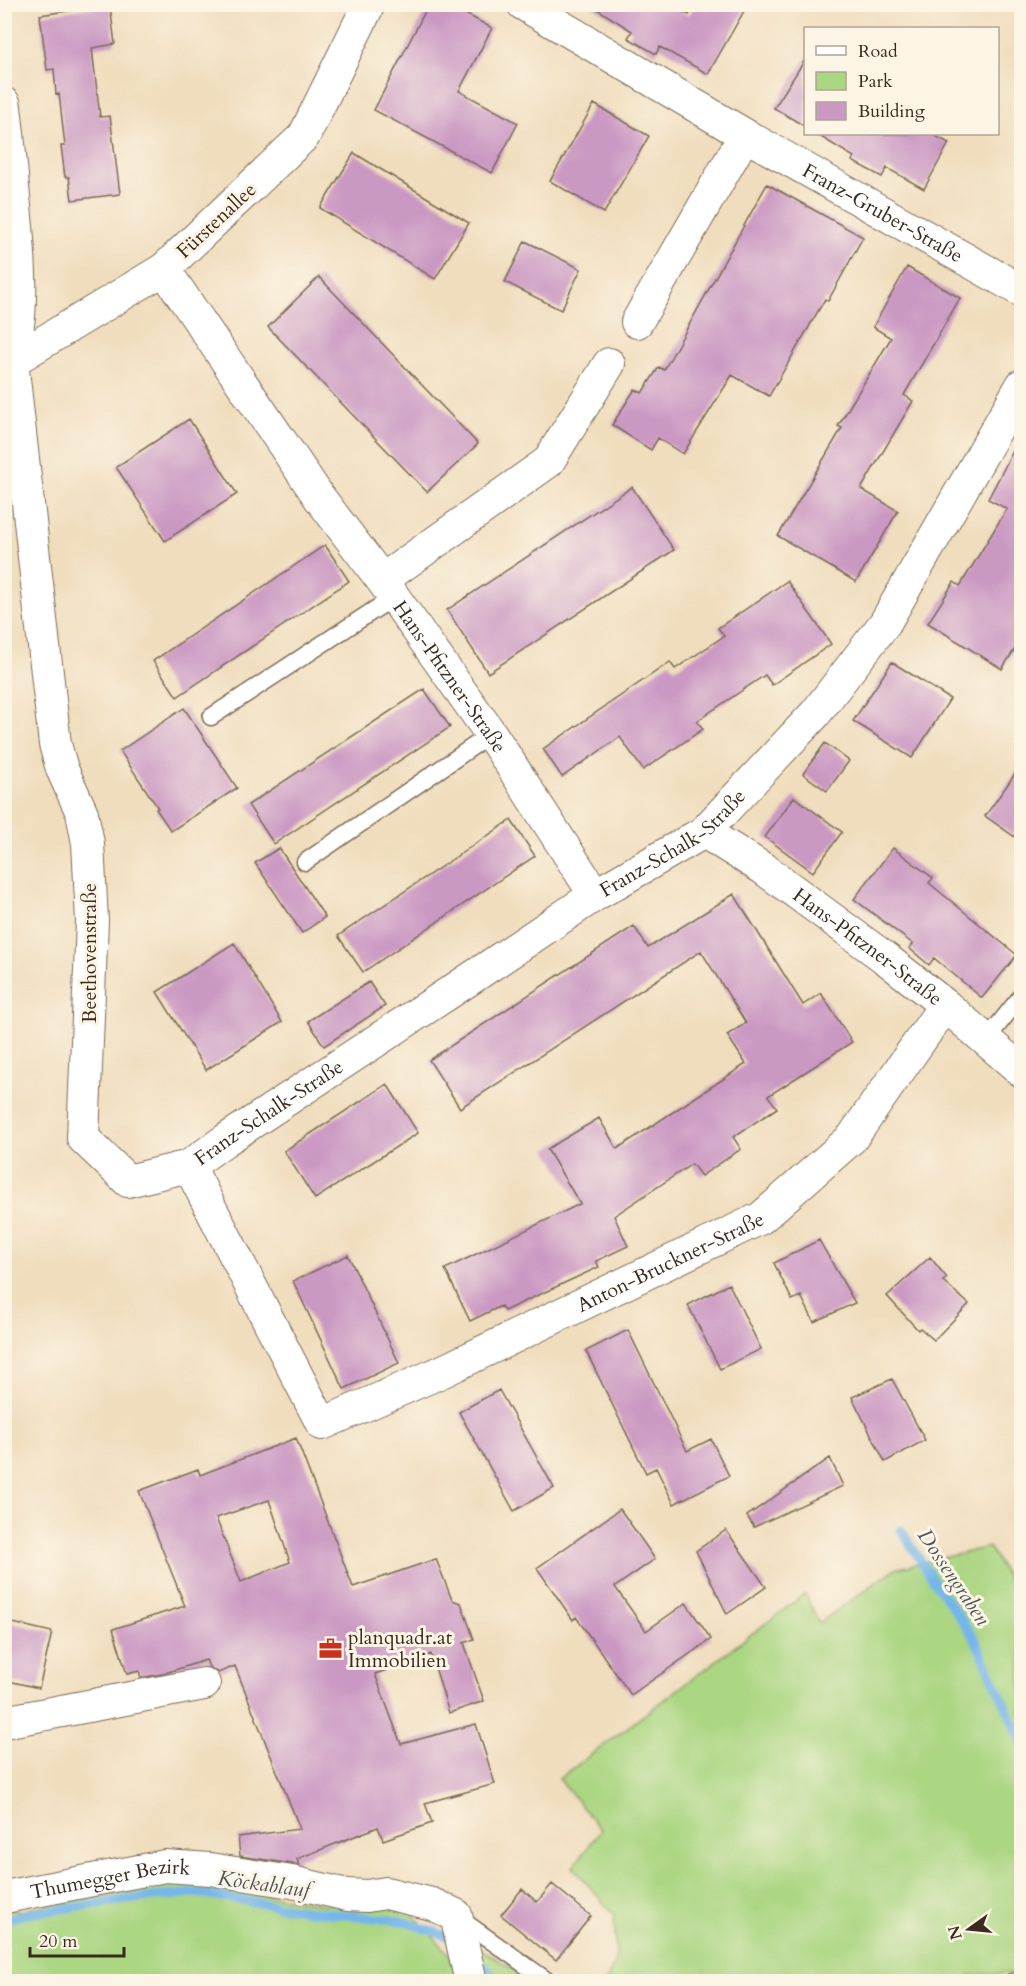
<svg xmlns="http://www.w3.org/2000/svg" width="1026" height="1986" font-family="Cardo,serif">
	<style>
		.green { fill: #abd682; stroke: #738050; stroke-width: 1.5 }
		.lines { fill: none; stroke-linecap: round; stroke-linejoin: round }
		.stream { stroke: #74b5e9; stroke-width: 9 }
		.building { fill: #ca99c3; fill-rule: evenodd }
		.lane-casing { stroke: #7a6956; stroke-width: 19 }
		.street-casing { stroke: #7a6956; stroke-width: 34 }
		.secondary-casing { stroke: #7a6956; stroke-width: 35 }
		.lane { stroke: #fff; stroke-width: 16 }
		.street { stroke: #fff; stroke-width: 32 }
		.secondary { stroke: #fff; stroke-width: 33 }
		.labels { text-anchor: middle; stroke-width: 6; stroke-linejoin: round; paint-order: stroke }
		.street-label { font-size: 20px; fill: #3b2a1e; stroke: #fcf5e5 }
		.poi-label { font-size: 20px; fill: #3b2a1e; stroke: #fcf5e5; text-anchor: start }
		.water-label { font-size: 21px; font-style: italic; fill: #4c545b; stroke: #fcf5e5 }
	</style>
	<rect width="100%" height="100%" fill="#fcf5e5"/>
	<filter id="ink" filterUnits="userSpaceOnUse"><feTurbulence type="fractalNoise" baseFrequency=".0167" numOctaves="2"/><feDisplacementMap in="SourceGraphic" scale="12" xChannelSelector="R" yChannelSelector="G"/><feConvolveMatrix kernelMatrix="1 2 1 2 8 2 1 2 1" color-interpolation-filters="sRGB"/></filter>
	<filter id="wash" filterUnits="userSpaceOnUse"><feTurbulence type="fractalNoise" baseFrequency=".008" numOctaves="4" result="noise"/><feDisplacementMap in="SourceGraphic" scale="24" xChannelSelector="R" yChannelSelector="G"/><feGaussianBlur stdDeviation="1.35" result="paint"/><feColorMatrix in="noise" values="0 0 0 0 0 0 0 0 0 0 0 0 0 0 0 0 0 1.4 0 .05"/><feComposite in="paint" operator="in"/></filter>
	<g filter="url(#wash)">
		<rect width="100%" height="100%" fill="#f0ddbd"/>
		<!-- green -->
		<path class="green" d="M989,1547L1021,1602V1973L968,1975L967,1982L606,1981L616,1961L614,1915L573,1867L601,1830L559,1779L805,1594L819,1623L895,1569Z
			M186,1882L323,1904L401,1901L450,1955L457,1982H5V1909L20,1911L57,1902Z
			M481,1949L532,1981H480L474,1962Z"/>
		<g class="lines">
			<!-- stream -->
			<path class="stream" d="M901,1530L933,1580L975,1639L1020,1737L1022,1743
				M4,1920L26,1914L134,1899L197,1893L309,1911L402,1921L450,1937L454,1940
				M476,1959L500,1982"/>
		</g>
		<g id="blocks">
			<!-- building -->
			<path class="building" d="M429,4H447L492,28L459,91L518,123L492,173L374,110Z
				M589,4H668L689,15L695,4H748L708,74L660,47L656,54L628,38L632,31Z
				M110,5L115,44L92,48L100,117L110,116L120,194L72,200L69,177H65L61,146H65L59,94L56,95L54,69L47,70L40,15Z
				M806,58V127L774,108Z
				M594,104L649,136L604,213L550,181Z
				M816,134H932L949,143L924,189L887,168L882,177L852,161L854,157Z
				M354,153L469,223L435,279L320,208Z
				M767,184L863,237L828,301L825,299L769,396L732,375L683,454L658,438L651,450L612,425L635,389L642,393L659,367L664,370Z
				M525,241L581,269L561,310L505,282Z
				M907,267L960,298L904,395L913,401L861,489L898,511L856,582L778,536L842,428L838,426L891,338L873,327Z
				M319,277L478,444L427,492L268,327Z
				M189,419L237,494L165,541L116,467Z
				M1022,434V638L1002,669L928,623L954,582L960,586L1007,509L988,499Z
				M632,487L674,550L488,673L447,610Z
				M325,545L349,581L177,697L153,661Z
				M787,581L831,644L772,685L765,675L697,721L703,729L643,770L620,737L562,777L543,749L670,662L675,669L724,636L718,628Z
				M892,662L950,699L912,758L853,721Z
				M424,689L450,727L274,844L248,805Z
				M184,708L237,788L171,831L156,809L158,808L120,751Z
				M825,743L849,761L827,791L803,774Z
				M1022,764V842L985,816Z
				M794,797L842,832L813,872L765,837Z
				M511,820L535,856L363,972L338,936Z
				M279,848L325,917L302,933L255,863Z
				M893,848L933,878L929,883L1017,955L982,998L934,958L929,965L909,948L913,944L854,899Z
				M734,894L803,1005L821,993L852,1042L768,1096L777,1108L733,1137L741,1149L701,1176L692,1164L614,1216L628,1246L596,1261L599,1267L573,1279L504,1311L501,1306L470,1321L445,1269L580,1204L547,1149L599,1118L617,1149L746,1064L727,1035L746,1023L701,951L460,1108L429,1060L634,926L648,948Z
				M234,943L282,1022L206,1070L157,992Z
				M369,982L385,1006L324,1046L308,1021Z
				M387,1084L418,1133L315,1199L284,1151Z
				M819,1240L855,1303L814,1322L801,1296L792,1300L774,1263Z
				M348,1255L399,1363L344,1389L293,1281Z
				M930,1257L947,1278L943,1281L969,1304L934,1340L920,1328L918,1330L887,1296Z
				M729,1284L761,1349L720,1369L688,1305Z
				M628,1330L687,1451L711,1439L729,1476L674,1504L656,1468L646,1473L586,1351Z
				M892,1379L925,1440L885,1462L852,1397Z
				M499,1390L554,1488L514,1511L459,1412Z
				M296,1438L353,1587L436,1559L452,1600L461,1603L474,1639L464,1643L484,1701L449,1713L431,1654L375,1674L401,1744L476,1724L495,1784L425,1803L432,1823L383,1840L378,1827L297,1859L299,1865L240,1856L238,1837L300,1829L235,1666L218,1673L209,1667L206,1660L162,1674L141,1678L139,1671L127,1674L113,1629L185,1606L139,1491L198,1469L200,1475ZM269,1500L290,1562L241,1582L216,1518Z
				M830,1458L843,1486L754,1527L747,1516Z
				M620,1509L655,1559L615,1587L646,1631L686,1603L711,1639L631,1695L576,1617L573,1620L537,1568Z
				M726,1530L766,1587L727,1614L696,1551Z
				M4,1621L52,1632L39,1688L4,1680Z
				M552,1884L591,1916L556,1960L501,1915L522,1889L537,1902Z"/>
		</g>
	</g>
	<g filter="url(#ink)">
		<use href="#blocks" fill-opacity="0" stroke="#7a6956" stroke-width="1.5"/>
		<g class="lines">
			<defs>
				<path id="lane" d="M211,717L394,597
					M305,862L491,734
					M986,1040L1022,995
					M459,1918L549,1982
					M1012,1982L1022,1981"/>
				<g id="street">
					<path id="s1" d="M369,4L304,136L164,269L12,361L55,744L62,769L82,813L88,843L92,921L83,1138L128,1181L189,1166L322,1424L441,1372L761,1218L852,1138L945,1005"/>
					<path id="s2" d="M523,4L745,135L1022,291"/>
					<path id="s3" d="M164,269L319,497L382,580L491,734L595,895"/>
					<path d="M637,322L745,135"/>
					<path d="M382,580L548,462L609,364"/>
					<path id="s4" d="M704,832L764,869L885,958L945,1005L1022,1071"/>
					<path id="s5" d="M189,1166L224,1141L467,981L595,895L704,832L815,714L885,623L1022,385"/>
					<path d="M4,1722L204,1684"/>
					<path id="s6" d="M4,1895L10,1896L165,1866L210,1869L292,1882L347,1895L367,1896L386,1893L432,1904L456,1915L471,1982"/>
				</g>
				<path id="secondary" d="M4,104C8,133 10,162 13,192C19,249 28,324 4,378"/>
			</defs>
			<!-- lane casing -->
			<use href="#lane" class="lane-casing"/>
			<!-- street casing -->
			<use href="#street" class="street-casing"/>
			<!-- secondary casing -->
			<use href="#secondary" class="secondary-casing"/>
			<!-- lane -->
			<use href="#lane" class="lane"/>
			<!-- street -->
			<use href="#street" class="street"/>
			<!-- secondary -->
			<use href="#secondary" class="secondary"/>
		</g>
	</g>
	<!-- icons -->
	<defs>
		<symbol id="office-bare" viewBox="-9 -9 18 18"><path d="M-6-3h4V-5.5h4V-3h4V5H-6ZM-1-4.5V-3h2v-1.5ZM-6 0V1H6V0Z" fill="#c8321e" stroke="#fcf5e5" stroke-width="2.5" paint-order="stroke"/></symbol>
	</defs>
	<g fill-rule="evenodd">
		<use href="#office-bare" x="314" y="1632" width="33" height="33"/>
	</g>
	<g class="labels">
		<!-- street labels -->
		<g class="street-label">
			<text dy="7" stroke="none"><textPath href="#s2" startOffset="416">Franz-Gruber-Straße</textPath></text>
			<text transform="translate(216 220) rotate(-43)" y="7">Fürstenallee</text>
			<text dy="7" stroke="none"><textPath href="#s3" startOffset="498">Hans-Pfitzner-Straße</textPath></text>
			<text dy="7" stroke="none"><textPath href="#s5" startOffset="582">Franz-Schalk-Straße</textPath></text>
			<text dy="7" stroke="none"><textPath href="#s4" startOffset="200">Hans-Pfitzner-Straße</textPath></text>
			<text transform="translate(89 953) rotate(-90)" y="7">Beethovenstraße</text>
			<text dy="7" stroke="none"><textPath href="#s5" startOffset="96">Franz-Schalk-Straße</textPath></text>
			<text dy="7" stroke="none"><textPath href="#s1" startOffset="2103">Anton-Bruckner-Straße</textPath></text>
			<text dy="7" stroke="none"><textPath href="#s6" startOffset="108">Thumegger Bezirk</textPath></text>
		</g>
		<!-- poi labels -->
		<g class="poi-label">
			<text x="348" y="1644">planquadr.at<tspan x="348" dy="23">Immobilien</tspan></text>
		</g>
		<!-- water labels -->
		<g class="water-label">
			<text transform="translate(954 1577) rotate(56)" y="7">Dossengraben</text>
			<text transform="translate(264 1884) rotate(8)" y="7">Köckablauf</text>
		</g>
	</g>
	<!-- margin -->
	<rect width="1026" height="1986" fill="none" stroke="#fcf5e5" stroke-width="24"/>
	<!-- legend -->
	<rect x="804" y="27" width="195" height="108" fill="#fcf5e5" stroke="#afa495" stroke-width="1.5"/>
	<rect x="816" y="46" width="30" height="9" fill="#ffffff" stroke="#afa495" stroke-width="1.5"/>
	<text x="858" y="57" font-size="18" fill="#3b2a1e">Road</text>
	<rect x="816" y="72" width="30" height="18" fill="#abd682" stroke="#afa495" stroke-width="1.5"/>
	<text x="858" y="87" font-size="18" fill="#3b2a1e">Park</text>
	<rect x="816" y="102" width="30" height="18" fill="#ca99c3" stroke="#afa495" stroke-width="1.5"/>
	<text x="858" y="117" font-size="18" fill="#3b2a1e">Building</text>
	<!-- north arrow -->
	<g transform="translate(969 1929) rotate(255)" stroke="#fcf5e5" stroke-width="4.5" paint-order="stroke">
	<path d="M0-4.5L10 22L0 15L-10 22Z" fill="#3b2a1e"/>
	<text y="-9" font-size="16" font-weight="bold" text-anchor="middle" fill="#3b2a1e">N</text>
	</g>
	<!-- scale -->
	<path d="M30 1947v9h94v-9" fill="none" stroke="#3b2a1e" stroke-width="3"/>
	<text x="39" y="1947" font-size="18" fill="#3b2a1e" stroke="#fcf5e5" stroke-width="4.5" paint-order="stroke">20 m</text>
</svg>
